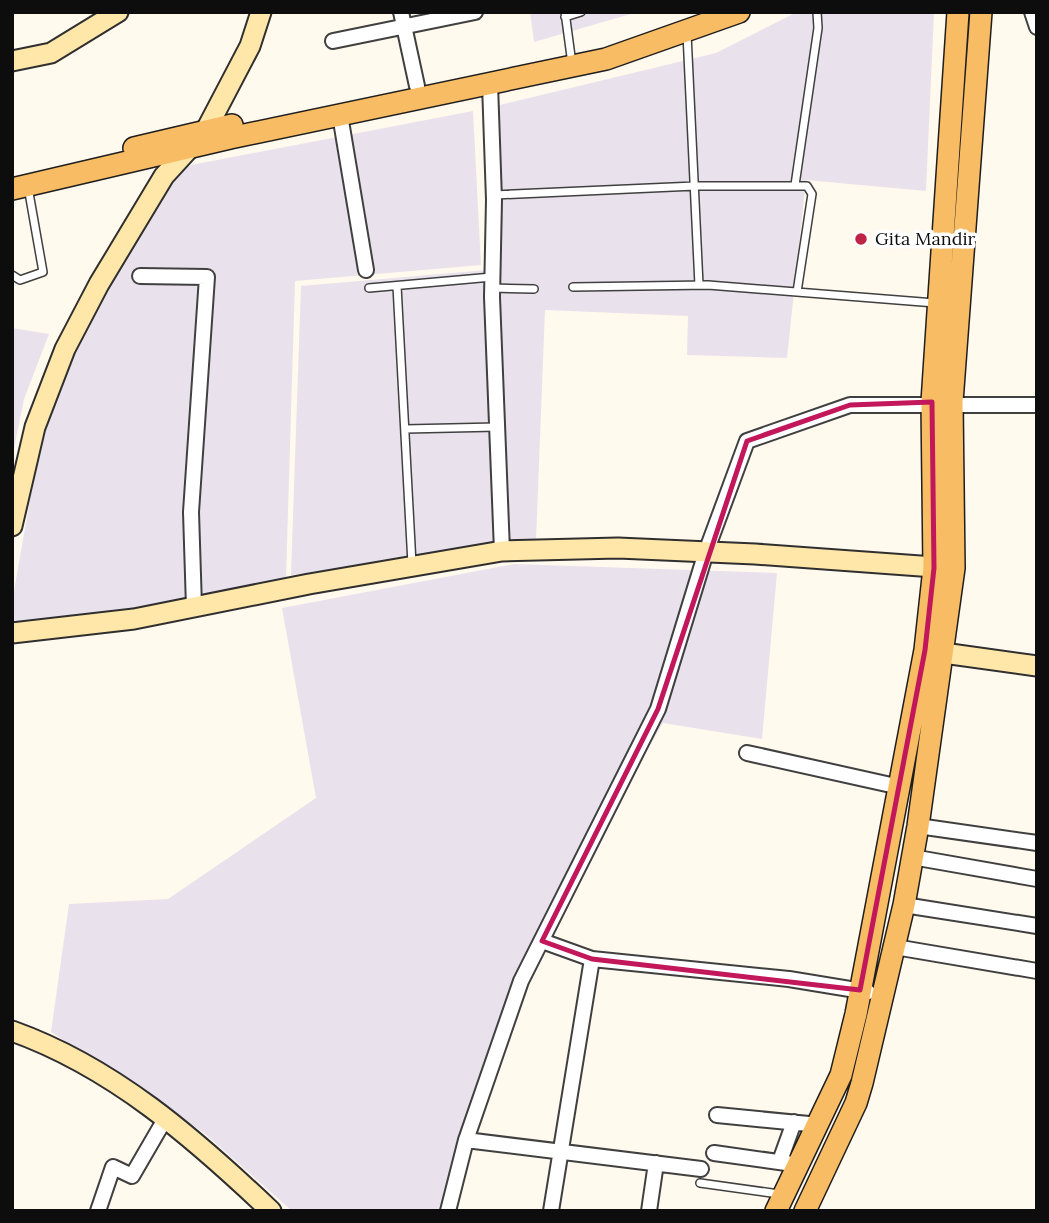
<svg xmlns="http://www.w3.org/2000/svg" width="1049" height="1223" font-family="Lora,serif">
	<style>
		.industrial { fill: #e9e2ec }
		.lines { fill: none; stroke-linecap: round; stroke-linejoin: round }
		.lane-casing { stroke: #404040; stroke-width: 10 }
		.street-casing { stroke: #404040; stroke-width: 18 }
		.secondary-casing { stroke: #2f2f2f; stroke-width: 23 }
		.primary-casing { stroke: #1e1e1e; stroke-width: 24 }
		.lane { stroke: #fff; stroke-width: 7 }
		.street { stroke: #fff; stroke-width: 14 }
		.secondary { stroke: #ffe7a9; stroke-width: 19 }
		.primary { stroke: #f8bc64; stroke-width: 21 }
		.marked { fill: none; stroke: #c2185b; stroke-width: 5; stroke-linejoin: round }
		.poi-dot { fill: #be2545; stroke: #fff; stroke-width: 2.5 }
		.labels { text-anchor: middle; stroke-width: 7; stroke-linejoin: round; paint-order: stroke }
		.poi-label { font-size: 18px; fill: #0d0d0d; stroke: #fff; text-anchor: start }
	</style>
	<rect width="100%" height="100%" fill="#fff9ee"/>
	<!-- industrial -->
	<path class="industrial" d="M530,12H638L534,42Z
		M797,12H934L926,191L806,180L787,358L687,355L688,316L545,310L536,541L291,575L301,286L487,270L483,109L716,53Z
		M473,111L481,265L295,281L286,578L230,592L110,614L12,626L13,597L31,494L55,391L109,284L175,175L191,165Z
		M12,328L49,334L24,399L12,459Z
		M514,564L777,573L762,739L663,723L516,974L442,1211H292L204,1133L51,1032L69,904L168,899L316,798L282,608Z"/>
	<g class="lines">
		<defs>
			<path id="lane" d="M565,12L572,64
				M565,17L581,12
				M687,34L699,285
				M795,185L818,28L817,12
				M494,195L695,186H807L812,194L797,292
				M12,275L20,280L43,272L28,187
				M397,286L412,564
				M573,287L708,285L935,303
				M369,288L492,277
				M492,288L534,289
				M405,429L497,427
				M700,1183L779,1194"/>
			<path id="street" d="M401,12L417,86
				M1032,12L1037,27
				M333,41L475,12
				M490,84L494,200L492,297L502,551
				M340,115L366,270
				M140,276L207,277L191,512L194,607
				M747,753L900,787
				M918,826L1037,843
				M912,857L1037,879
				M904,905L1037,926
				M542,941L592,959L789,979L868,992
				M895,947L1037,971
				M717,1115L819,1125
				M466,1140L701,1169
				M714,1153L800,1165
				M780,1161L794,1122
				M98,1211L113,1167L132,1176L161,1126
				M448,1211L466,1140L521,981L658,709L706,552L747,441L850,405H1037
				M551,1211L592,959
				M649,1211L656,1163"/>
			<path id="secondary" d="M12,61L51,53L118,12
				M12,526L35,427L65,349L99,284L164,176L206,130L250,46L261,12
				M12,633L134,619L309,584L502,551L618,548L755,554L948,568
				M929,651L1037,666
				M12,1031C113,1067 194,1138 271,1211"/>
			<path id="primary" d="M134,148L232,125
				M12,189L230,138L606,59L739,12
				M776,1211L841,1075L856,1014L925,650L934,568L932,402L958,12
				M805,1211L856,1103L862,1083L904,905L918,826L954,568L952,402L981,12"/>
		</defs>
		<!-- lane casing -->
		<use href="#lane" class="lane-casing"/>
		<!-- street casing -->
		<use href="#street" class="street-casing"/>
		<!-- secondary casing -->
		<use href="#secondary" class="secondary-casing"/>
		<!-- primary casing -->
		<use href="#primary" class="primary-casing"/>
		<!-- lane -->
		<use href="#lane" class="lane"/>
		<!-- street -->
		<use href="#street" class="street"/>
		<!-- secondary -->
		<use href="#secondary" class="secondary"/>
		<!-- primary -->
		<use href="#primary" class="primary"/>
	</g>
	<!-- marked area -->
	<path class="marked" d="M932,402L934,568L925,650L860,990L592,959L542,941L658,709L747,441L850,405Z"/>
	<!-- markers -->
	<circle class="poi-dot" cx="861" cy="239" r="7"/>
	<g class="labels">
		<!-- poi labels -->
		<g class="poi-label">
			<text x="875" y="245">Gita Mandir</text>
		</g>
	</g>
	<!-- border -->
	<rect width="1049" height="1223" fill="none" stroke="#0d0d0d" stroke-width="28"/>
</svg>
